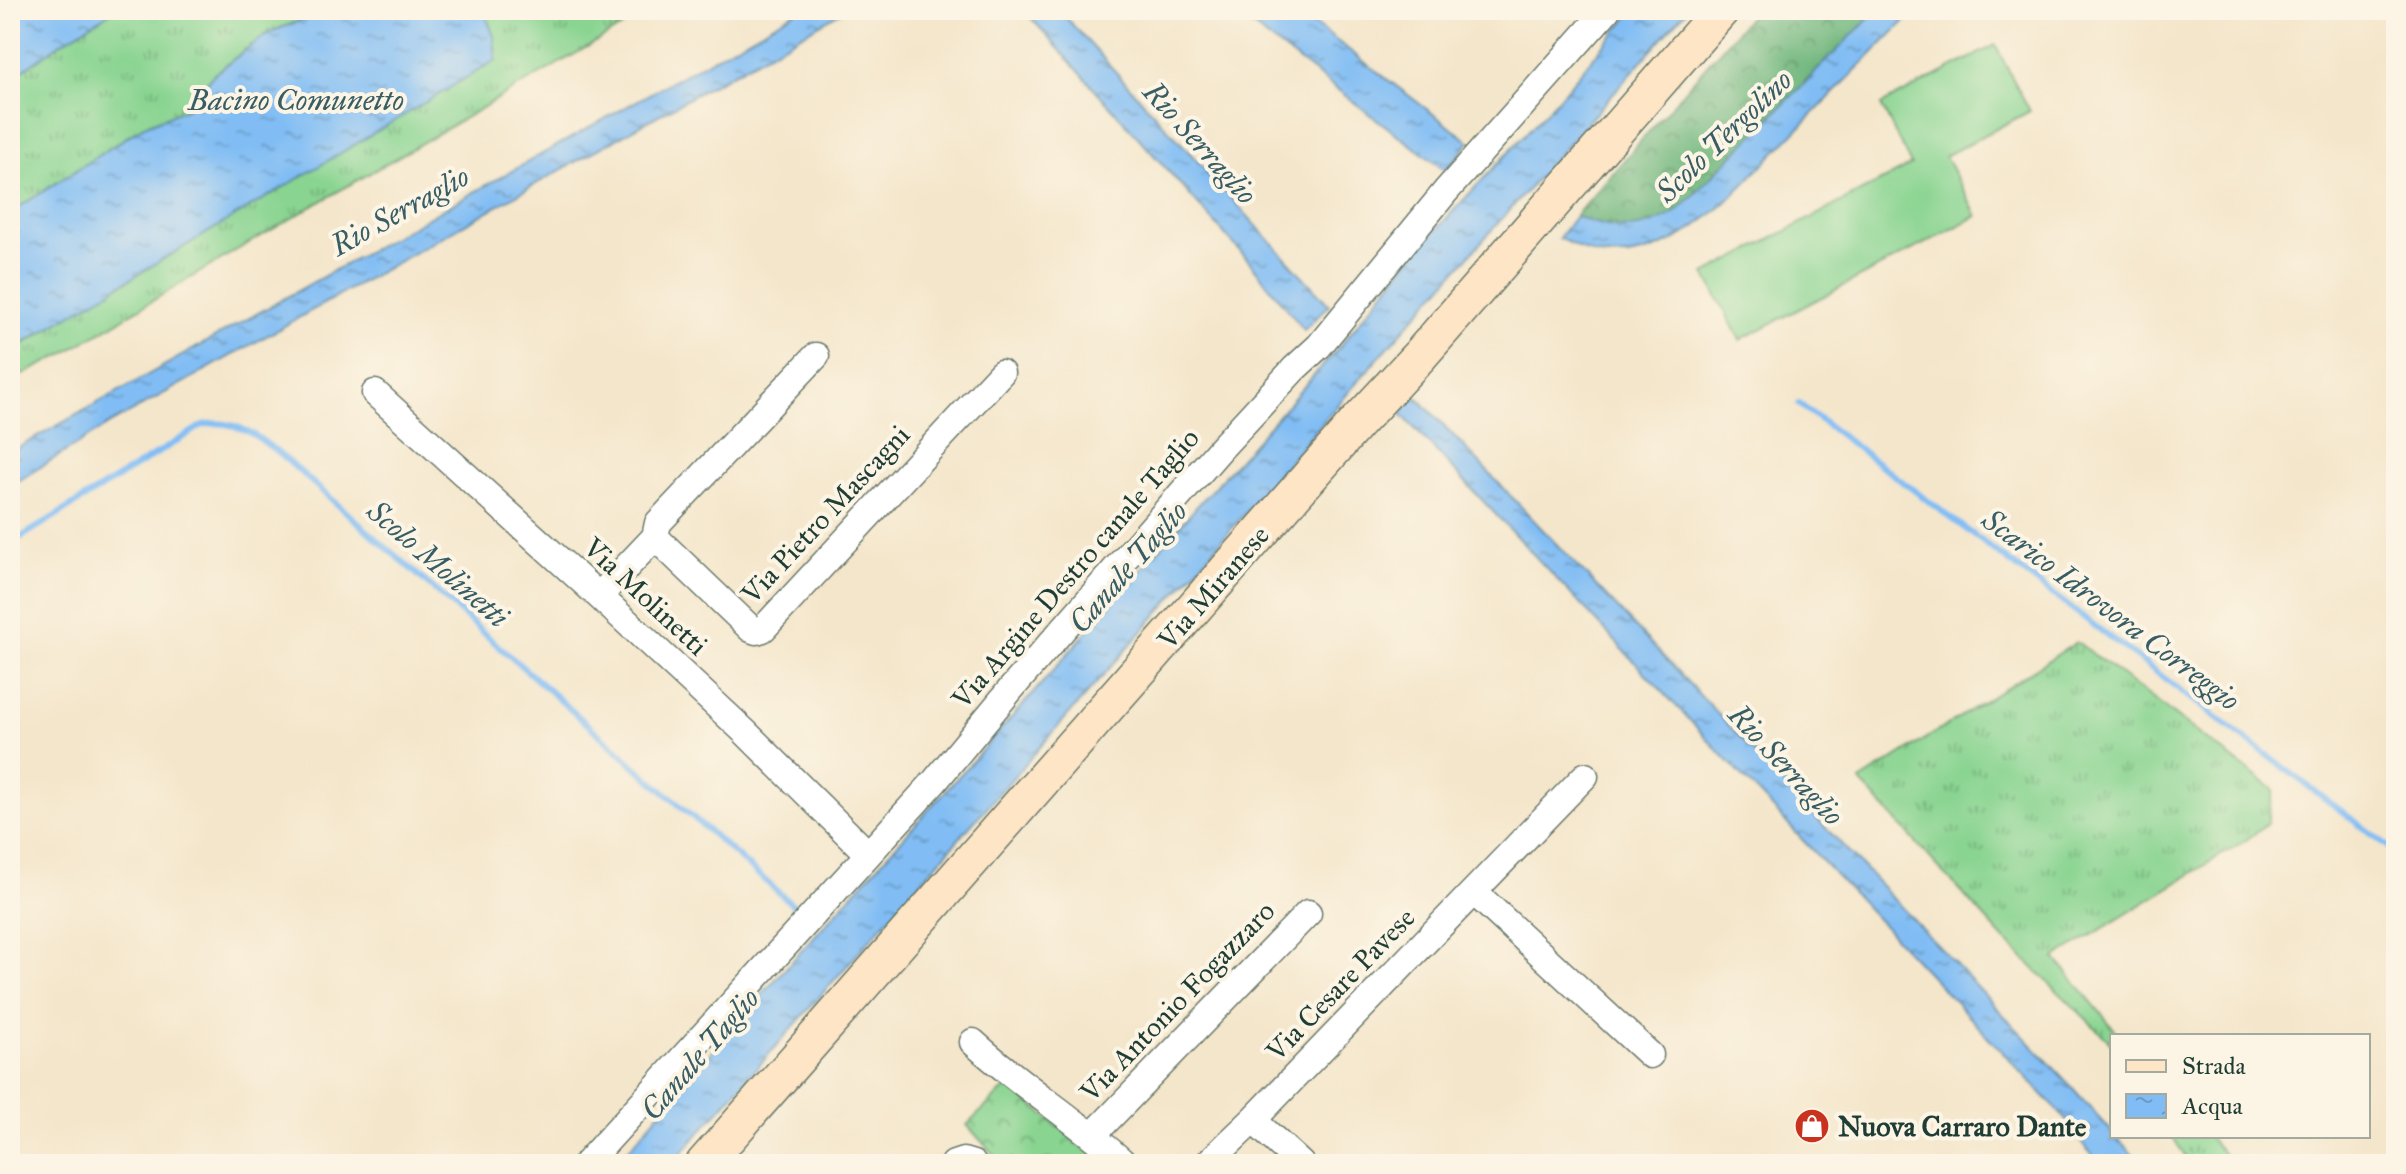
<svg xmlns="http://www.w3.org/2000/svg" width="2406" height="1174" font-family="'IM FELL Great Primer',serif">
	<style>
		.grass { fill: url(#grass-tufts); stroke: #548862; stroke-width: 2 }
		.forest { fill: url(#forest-crowns); stroke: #467a58; stroke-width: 2 }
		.park { fill: url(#park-crowns); stroke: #548862; stroke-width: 2 }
		.pitch { fill: #89d491; stroke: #548862; stroke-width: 2 }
		.water { fill: url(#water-ripples); stroke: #507d94; stroke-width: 2 }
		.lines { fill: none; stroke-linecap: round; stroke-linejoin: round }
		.stream { stroke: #81bdf4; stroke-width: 6 }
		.street-casing { stroke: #6a7869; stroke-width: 29 }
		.secondary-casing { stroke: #6a7869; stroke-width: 39 }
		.street { stroke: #fff; stroke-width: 26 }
		.secondary { stroke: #fde5c5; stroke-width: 36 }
		.labels { text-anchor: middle; stroke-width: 8; stroke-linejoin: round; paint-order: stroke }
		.street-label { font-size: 28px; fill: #1f3d34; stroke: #fcf5e5 }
		.poi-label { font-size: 28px; font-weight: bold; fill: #1f3d34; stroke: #fcf5e5; text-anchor: start }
		.water-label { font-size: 30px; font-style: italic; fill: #385d64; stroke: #fcf5e5 }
	</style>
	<defs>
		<pattern id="grass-tufts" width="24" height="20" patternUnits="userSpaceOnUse" patternTransform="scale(2)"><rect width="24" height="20" fill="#89d491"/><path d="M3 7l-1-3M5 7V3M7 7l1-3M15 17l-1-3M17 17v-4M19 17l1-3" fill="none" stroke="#6fad77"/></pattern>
		<pattern id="forest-crowns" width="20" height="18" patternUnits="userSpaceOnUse" patternTransform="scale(2)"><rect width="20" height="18" fill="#6eb67b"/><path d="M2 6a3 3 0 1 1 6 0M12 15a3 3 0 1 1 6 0" fill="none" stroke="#5a9566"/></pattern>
		<pattern id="park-crowns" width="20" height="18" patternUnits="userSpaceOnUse" patternTransform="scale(2)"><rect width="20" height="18" fill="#89d491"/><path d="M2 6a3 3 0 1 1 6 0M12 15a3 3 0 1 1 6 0" fill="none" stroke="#6fad77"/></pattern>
		<pattern id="water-ripples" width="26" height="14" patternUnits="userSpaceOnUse" patternTransform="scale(2)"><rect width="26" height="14" fill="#81bdf4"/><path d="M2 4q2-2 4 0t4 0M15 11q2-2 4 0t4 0" fill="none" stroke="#699bc6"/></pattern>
	</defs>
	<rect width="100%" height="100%" fill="#fcf5e5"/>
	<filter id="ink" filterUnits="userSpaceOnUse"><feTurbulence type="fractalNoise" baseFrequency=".0125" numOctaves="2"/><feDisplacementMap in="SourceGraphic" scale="16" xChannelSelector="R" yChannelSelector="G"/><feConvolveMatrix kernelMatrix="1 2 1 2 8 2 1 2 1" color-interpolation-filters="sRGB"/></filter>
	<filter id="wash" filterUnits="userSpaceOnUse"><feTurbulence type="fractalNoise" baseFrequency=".006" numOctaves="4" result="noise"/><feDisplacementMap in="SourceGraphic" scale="32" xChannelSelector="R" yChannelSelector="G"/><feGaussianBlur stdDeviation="1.8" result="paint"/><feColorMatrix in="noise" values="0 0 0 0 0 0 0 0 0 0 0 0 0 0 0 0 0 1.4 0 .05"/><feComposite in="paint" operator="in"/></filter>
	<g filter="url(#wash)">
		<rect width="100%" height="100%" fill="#f4e6cb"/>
		<!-- grass -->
		<path class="grass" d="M114,10H328L268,33L213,75L188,108L144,126L10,213V79L61,43Z
			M484,10H651L237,250L62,355L10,381V351L33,339L494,37Z
			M2077,642L2274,790L2267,823L2249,838L2055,958L2120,1036H2112V1044L2004,939L1860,781Z
			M2172,1136H2208L2233,1164H2190Z"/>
		<!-- forest -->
		<path class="forest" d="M1755,10H1877L1679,210C1642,234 1615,232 1575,216Z"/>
		<!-- park -->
		<path class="park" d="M1008,1085L1104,1164H1002L967,1125Z"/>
		<!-- pitch -->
		<path class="pitch" d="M1995,45L2030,111L1945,156L1977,216L1740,340L1705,274L1911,165L1881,105Z"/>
		<!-- water -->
		<path class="water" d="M10,10H114L61,43L10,79Z
			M328,10H484L494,37L496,60L10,351V213L144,126L188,108L213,75L268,33Z
			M799,10H845L110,424L10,486V453L21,446Z
			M1024,10H1059L1329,305L1304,330L1248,260Z
			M1231,10H1296L1470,142L1446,171Z
			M1634,10H1687L1359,380L1191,576L672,1164H616L738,1021L1022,706L1182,523L1336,351L1417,250L1557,100Z
			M1877,10H1916L1724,204C1690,233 1647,264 1600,255C1585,253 1572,244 1559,238L1575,216C1615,232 1642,234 1679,210Z
			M1414,394L2070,1085L2112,1132V1136H2116L2141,1164H2101L2076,1137V1130L1401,414Z"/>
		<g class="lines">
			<!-- stream -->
			<path class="stream" d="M1799,404L2396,852
				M10,544L203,425C236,416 264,441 288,461L802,913"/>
		</g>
	</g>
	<g filter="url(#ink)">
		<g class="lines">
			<defs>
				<path id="street" d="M375,393L599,596L744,731L868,854
					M655,537L751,629L756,631L763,629L1001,373
					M599,596L655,537L658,523L816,356
					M1474,892L1650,1055
					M973,1042C1021,1086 1077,1120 1125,1164
					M1253,1120L1301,1164
					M1093,1135L1308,913
					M586,1164L935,781L1011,689L1221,448L1294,369L1319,346L1446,191L1607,10
					M954,1164L963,1161L973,1164
					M1207,1164L1253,1120L1585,776"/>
				<path id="secondary" d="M704,1164L1355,425L1421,354L1721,10"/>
			</defs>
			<!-- street casing -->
			<use href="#street" class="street-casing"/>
			<!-- secondary casing -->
			<use href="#secondary" class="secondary-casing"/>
			<!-- street -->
			<use href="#street" class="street"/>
			<!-- secondary -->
			<use href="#secondary" class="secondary"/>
		</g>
	</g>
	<!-- icons -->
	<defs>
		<symbol id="shop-disc" viewBox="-11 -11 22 22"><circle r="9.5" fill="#c8321e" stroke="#fcf5e5"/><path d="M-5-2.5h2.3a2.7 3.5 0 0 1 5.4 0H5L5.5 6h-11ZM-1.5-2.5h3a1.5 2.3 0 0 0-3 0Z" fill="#fff"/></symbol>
	</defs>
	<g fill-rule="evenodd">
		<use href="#shop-disc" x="1792" y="1106" width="40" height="40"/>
	</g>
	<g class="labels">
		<!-- street labels -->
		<g class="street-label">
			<text transform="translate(825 514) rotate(-47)" y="10">Via Pietro Mascagni</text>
			<text transform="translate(1075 568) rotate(-49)" y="10">Via Argine Destro canale Taglio</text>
			<text transform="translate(1213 587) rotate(-49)" y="10">Via Miranese</text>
			<text transform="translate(646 596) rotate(43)" y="10">Via Molinetti</text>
			<text transform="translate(1340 984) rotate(-46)" y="10">Via Cesare Pavese</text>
			<text transform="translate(1177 1001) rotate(-46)" y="10">Via Antonio Fogazzaro</text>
		</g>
		<!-- poi labels -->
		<g class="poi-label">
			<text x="1838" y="1136">Nuova Carraro Dante</text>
		</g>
		<!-- water labels -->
		<g class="water-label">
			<text x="296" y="110">Bacino Comunetto</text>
			<text transform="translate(1724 136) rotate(-44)" y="10">Scolo Tergolino</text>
			<text transform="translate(1200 143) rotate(48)" y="10">Rio Serraglio</text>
			<text transform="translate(400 211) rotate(-29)" y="10">Rio Serraglio</text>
			<text transform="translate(438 564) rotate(41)" y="10">Scolo Molinetti</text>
			<text transform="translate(1128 567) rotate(-49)" y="10">Canale Taglio</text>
			<text transform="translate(2111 610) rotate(37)" y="10">Scarico Idrovora Correggio</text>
			<text transform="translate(1786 765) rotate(47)" y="10">Rio Serraglio</text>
			<text transform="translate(700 1054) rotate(-49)" y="10">Canale Taglio</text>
		</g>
	</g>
	<!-- margin -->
	<rect width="2406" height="1174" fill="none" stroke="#fcf5e5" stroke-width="40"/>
	<!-- legend -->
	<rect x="2110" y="1034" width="260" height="104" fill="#fcf5e5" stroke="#a4ab9e" stroke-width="2"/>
	<rect x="2126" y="1060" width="40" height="12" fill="#fde5c5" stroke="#a4ab9e" stroke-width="2"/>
	<text x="2182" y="1074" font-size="24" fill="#1f3d34">Strada</text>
	<rect x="2126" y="1094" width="40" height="24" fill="url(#water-ripples)" stroke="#a4ab9e" stroke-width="2"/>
	<text x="2182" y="1114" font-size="24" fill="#1f3d34">Acqua</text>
</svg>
